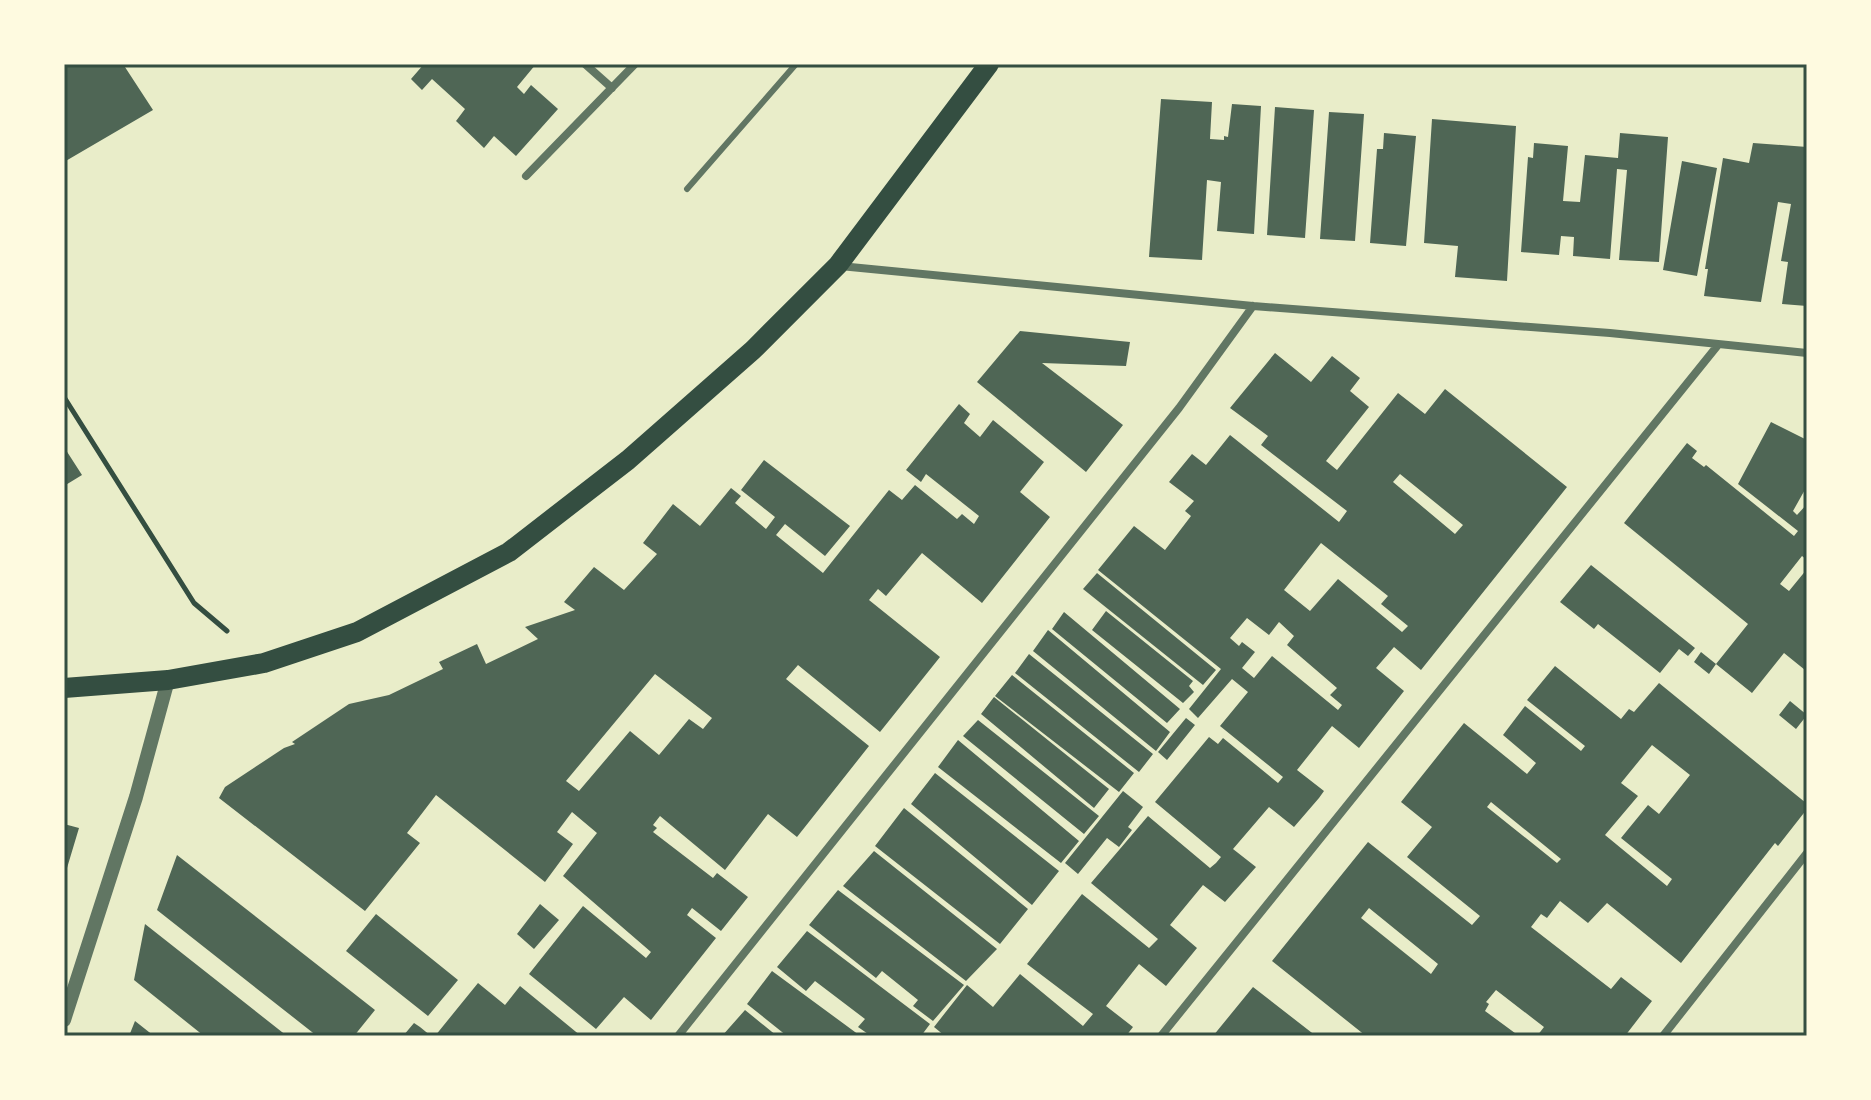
<svg xmlns="http://www.w3.org/2000/svg" width="1871" height="1100" font-family="'Zilla Slab',serif">
	<style>
		.building { fill: #4f6655; fill-rule: evenodd }
		.lines { fill: none; stroke-linecap: round; stroke-linejoin: round }
		.path { stroke: #344e41; stroke-width: 5 }
		.service { stroke: #617663; stroke-width: 6 }
		.minor { stroke: #617663; stroke-width: 8 }
		.tertiary { stroke: #617663; stroke-width: 14 }
		.primary { stroke: #344e41; stroke-width: 20 }
		.neatline { fill: none; stroke: #344e41; stroke-width: 3 }
	</style>
	<rect width="100%" height="100%" fill="#e9edc9"/>
	<!-- building -->
	<path class="building" d="M64,64H123L153,110L64,162Z
		M424,64H536L517,87L524,94L531,85L558,109L516,156L494,136L484,148L456,121L465,109L432,79L422,90L411,79Z
		M1161,99L1212,102L1210,139L1224,140V136L1228,137L1232,104L1261,106L1254,234L1217,231L1221,182L1207,180L1202,260L1149,257Z
		M1275,107L1314,110L1305,238L1267,235Z
		M1329,112L1364,114L1355,241L1320,239Z
		M1432,119L1516,126L1507,281L1455,277L1458,246L1424,243Z
		M1384,133L1416,136L1406,246L1370,243L1377,149H1383Z
		M1620,133L1668,137L1659,262L1619,260L1627,170L1617,169L1610,259L1573,256L1574,237L1561,236L1559,255L1521,252L1528,157L1533,158L1534,143L1568,146L1563,201L1580,202L1585,155L1618,158Z
		M1753,143L1807,147V306L1782,304L1788,262L1781,261L1791,204L1778,202L1761,302L1704,296L1708,269H1705L1723,158L1749,163Z
		M1682,161L1717,168L1697,276L1663,270Z
		M1020,331L1130,342L1126,366L1042,363L1123,425L1086,472L977,382Z
		M1275,353L1311,382L1332,356L1360,378L1350,391L1369,407L1326,461L1337,470L1398,393L1425,414L1445,389L1567,487L1421,670L1394,647L1376,668L1404,691L1359,748L1332,726L1297,770L1324,791L1319,798L1294,827L1269,807L1233,849L1256,867L1225,902L1203,885L1170,925L1197,948L1166,986L1139,964L1106,1006L1133,1027L1126,1036H945L934,1027L967,985L993,1007L1020,974L1083,1026L1093,1014L1027,964L1082,894L1149,948L1158,939L1091,883L1148,816L1210,868L1216,863L1221,857L1155,802L1209,737L1218,744L1223,738L1278,783L1283,777L1220,726L1248,692L1232,679L1198,718L1189,709L1221,669L1098,570L1134,526L1165,550L1191,516L1185,511L1194,501L1169,482L1192,454L1206,465L1230,435L1339,522L1347,511L1261,445L1268,436L1230,408ZM1400,474L1463,525L1455,534L1393,482ZM1321,543L1388,596L1381,604L1408,626L1402,632L1338,579L1310,611L1284,590ZM1247,618L1269,635L1279,622L1294,636L1287,645L1337,688L1330,695L1342,705L1338,710L1272,656L1254,678L1242,668L1255,652L1242,642L1239,646L1230,638Z
		M959,404L970,414L964,423L980,437L993,420L1044,462L1020,492L1050,517L982,603L922,553L886,596L878,589L869,600L940,657L880,732L798,665L786,679L869,746L797,837L768,814L725,870L660,816L653,825L657,828L653,832L713,878L717,873L748,897L721,931L692,908L687,915L716,938L651,1020L624,997L596,1029L529,974L583,906L646,958L651,952L563,876L597,833L572,812L557,832L573,844L545,882L436,795L407,833L420,843L365,911L219,798L225,787L284,748L295,744L292,742L349,704L389,695L443,669L439,662L477,644L486,664L538,639L525,627L575,610L564,602L594,567L624,590L657,554L643,543L673,504L700,526L731,488L741,496L735,503L766,529L775,517L741,490L764,460L850,526L825,556L785,524L776,535L823,573L889,490L902,500L915,485L957,519L962,514L974,524L979,516L926,474L921,482L906,470ZM655,674L712,718L703,729L689,719L659,755L630,731L579,791L566,781Z
		M1771,422L1807,440V486L1793,511L1797,515L1807,504V560L1802,556L1780,584L1789,591L1807,569V668L1805,670L1784,653L1752,693L1716,664L1709,674L1694,662L1701,652L1716,664L1748,624L1624,523L1687,443L1697,451L1692,458L1704,467L1706,465L1794,536L1798,531L1738,484Z
		M64,447L82,475L64,486Z
		M1591,565L1695,648L1688,656L1679,649L1660,673L1598,624L1594,629L1560,602Z
		M1097,573L1216,670L1203,685L1083,589Z
		M1106,611L1193,681L1189,686L1194,692L1183,703L1092,630Z
		M1064,612L1180,709L1167,723L1052,629Z
		M1048,630L1170,732L1156,751L1033,651Z
		M1029,654L1153,754L1139,772L1015,673Z
		M1555,666L1621,719L1629,709L1634,712L1659,683L1806,803L1807,809L1778,846L1775,843L1681,963L1607,903L1588,923L1560,901L1547,918L1541,914L1531,927L1611,989L1621,977L1652,1001L1625,1036H1537L1544,1027L1496,990L1486,1002L1489,1004L1485,1011L1519,1036H1366L1272,961L1368,842L1472,925L1480,916L1407,857L1432,827L1401,802L1464,723L1527,774L1536,763L1503,735L1525,706L1581,751L1585,746L1527,700ZM1652,745L1690,775L1659,814L1648,805L1621,838L1672,879L1667,886L1605,835L1638,796L1621,783ZM1491,802L1561,859L1557,863L1487,807ZM1369,908L1438,964L1431,974L1361,918Z
		M1012,675L1134,773L1119,792L995,696Z
		M994,697L1109,789L1094,808L981,714Z
		M1790,701L1807,715L1796,729L1779,715Z
		M1186,718L1195,725L1167,760L1158,752Z
		M978,720L1099,816L1084,834L963,736Z
		M958,740L1079,841L1061,863L938,767Z
		M935,773L1059,871L1032,905L911,804Z
		M1123,791L1143,807L1128,827L1132,830L1119,847L1107,838L1078,874L1065,863Z
		M904,808L1028,909L1000,944L875,846Z
		M64,824L79,828L64,878Z
		M874,851L997,949L966,981L843,886Z
		M177,855L375,1010L354,1036H317L157,910Z
		M838,890L964,985L933,1021L913,1006L918,1000L882,971L876,978L809,925Z
		M540,904L559,920L534,949L517,934Z
		M376,914L458,980L428,1016L346,951Z
		M145,924L287,1036H204L134,980Z
		M807,931L930,1024L921,1036H871L858,1027L865,1019L815,981L806,991L777,967Z
		M772,971L855,1032L860,1036H787L747,1004Z
		M478,983L505,1005L520,986L581,1036H435Z
		M1253,987L1316,1036H1213Z
		M745,1010L777,1036H722Z
		M135,1021L154,1036H129Z
		M414,1023L420,1027L431,1036H403Z"/>
	<g class="lines">
		<!-- path -->
		<path class="path" d="M64,397L194,603L227,631"/>
		<!-- service -->
		<path class="service" d="M687,189L796,64"/>
		<!-- minor -->
		<path class="minor" d="M585,64L612,88
			M526,176L635,64
			M840,266L1253,306L1610,333L1807,353
			M678,1036L1179,408L1253,306
			M1161,1036L1718,345
			M1663,1036L1807,853"/>
		<!-- tertiary -->
		<path class="tertiary" d="M64,1020L136,797L168,680"/>
		<!-- primary -->
		<path class="primary" d="M64,688L168,680L264,663L357,632L509,552L628,460L753,350L838,265L989,64"/>
	</g>
	<!-- border -->
	<rect width="1871" height="1100" fill="none" stroke="#fefae0" stroke-width="132"/>
	<rect x="66" y="66" width="1739" height="968" class="neatline"/>
</svg>
